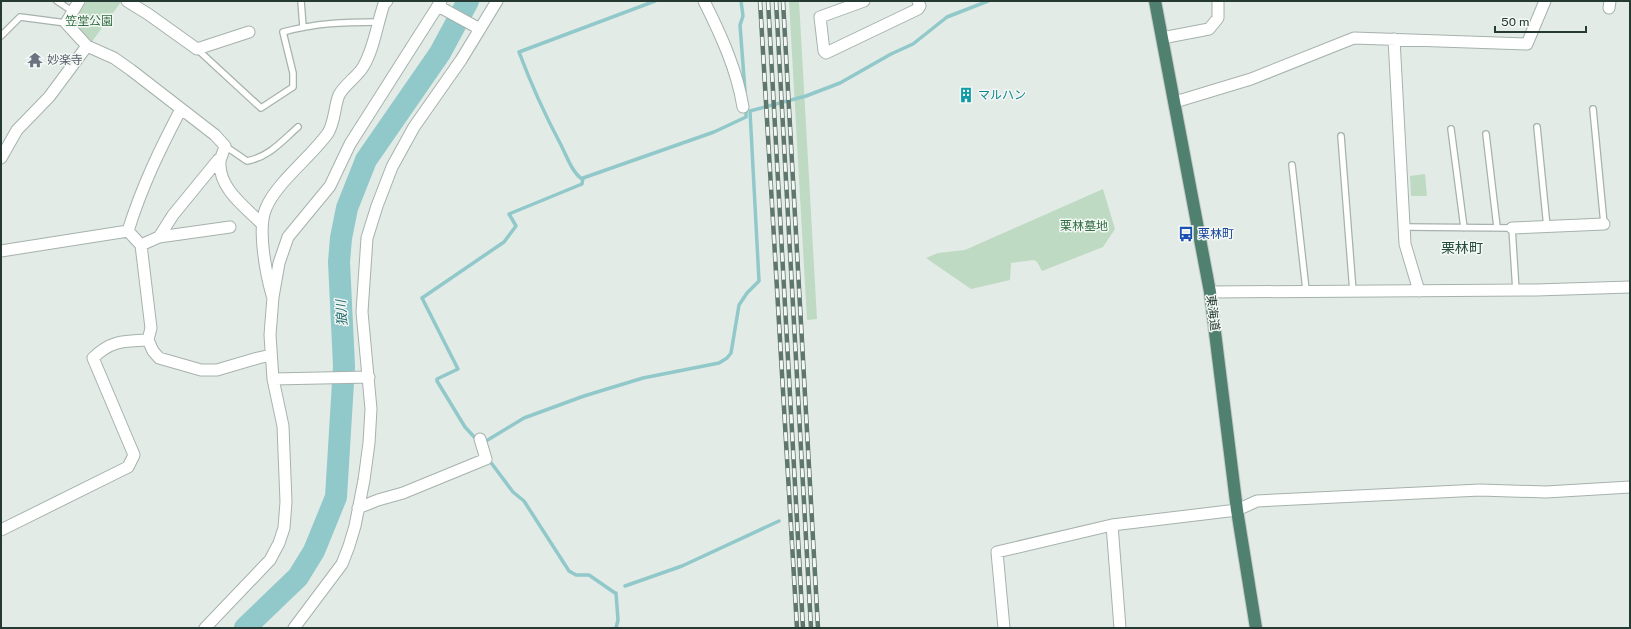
<svg xmlns="http://www.w3.org/2000/svg" width="1631" height="629" font-family="'Public Sans','Noto Sans JP',sans-serif">
	<style>
		.green { fill: #bedac2 }
		.lines { fill: none; stroke-linecap: round; stroke-linejoin: round }
		.stream { stroke: #91c8ca; stroke-width: 3.5 }
		.river { stroke: #91c8ca; stroke-width: 22 }
		.service-casing { stroke: #a6b2ac; stroke-width: 8 }
		.minor-casing { stroke: #a6b2ac; stroke-width: 13 }
		.trunk-casing { stroke: #c2c8c6; stroke-width: 14 }
		.service { stroke: #fff; stroke-width: 5.5 }
		.minor { stroke: #fff; stroke-width: 11 }
		.trunk { stroke: #50806f; stroke-width: 12 }
		.rail-casing { stroke: #5f766d; stroke-width: 4.5 }
		.rail { stroke: #f3f8f5; stroke-width: 3; stroke-dasharray: 9; stroke-linecap: butt }
		.labels { text-anchor: middle; stroke-width: 3; stroke-linejoin: round; paint-order: stroke }
		.park-label { font-size: 12px; fill: #336d43; stroke: #f3f8f5 }
		.worship-label { font-size: 12px; fill: #5b616d; stroke: #f3f8f5; text-anchor: start }
		.culture-label { font-size: 12px; fill: #0d838f; stroke: #f3f8f5; text-anchor: start }
		.transit-label { font-size: 12px; fill: #164399; stroke: #f3f8f5; text-anchor: start }
		.street-label { font-size: 12px; fill: #253a32; stroke: #f3f8f5 }
		.water-label { font-size: 13px; font-style: italic; fill: #256c70; stroke: #f3f8f5 }
		.quarter-label { font-size: 14px; fill: #234a3c; stroke: #f3f8f5 }
	</style>
	<rect width="100%" height="100%" fill="#e3ebe6"/>
	<!-- green -->
	<path class="green" d="M87,1L121,2L91,43L74,26L76,16Z
		M789,1H799L817,319L807,320Z
		M1425,174L1427,196H1411L1410,176Z
		M1103,189L1115,229L1103,247L1042,271L1037,262L1034,260L1011,263L1010,280L971,289L926,258L938,253L965,250Z"/>
	<g class="lines">
		<!-- stream -->
		<path class="stream" d="M741,1L743,16L740,25L745,91
			M582,179C572,172 567,157 561,145C545,115 531,84 519,52L655,1
			M477,440L465,427L437,381V379L458,369L422,298L504,242L516,226L509,214L582,184L583,178L714,132L746,117V108
			M484,443L486,441L524,418L584,396L643,378L719,363L727,358L731,353L739,305L747,293L759,281L750,111L806,96L840,83L891,54L913,44L947,17L988,1
			M489,460L513,492L524,501L569,571L576,575H589L615,593
			M625,586L682,566L779,521
			M616,593L618,620L616,628"/>
		<!-- river -->
		<path class="river" d="M245,628L298,577L314,551L336,497L344,366L339,262L341,238L347,208L366,160L440,53L468,1"/>
		<defs>
			<path id="service" d="M57,1L72,11
				M301,1L303,27
				M1,36L20,17L66,23
				M197,49L261,108L293,87V73L283,32C316,23 344,22 378,22
				M1593,109L1604,224
				M1537,127L1547,227
				M1451,129L1464,228
				M1486,134L1497,227
				M1341,136L1353,292
				M225,146L247,161C269,157 282,141 298,127
				M1292,165L1306,290
				M1405,227L1512,228L1516,291"/>
			<path id="minor" d="M79,1L66,23L87,46L114,58L131,70L215,135L225,146C224,151 221,156 220,161C218,188 245,207 261,223
				M127,1L148,14L197,49L249,32
				M704,1C721,35 737,70 743,107
				M864,1L820,17L824,51L826,53L918,9L920,6L918,1
				M438,6L480,29
				M1609,8L1610,1
				M1162,38L1209,29L1218,18V1
				M1394,39L1405,244L1419,291
				M1175,102L1251,79L1354,38L1527,44L1545,1
				M1,158L17,130L49,97L87,46
				M1512,228L1604,224
				M128,231L141,245L151,328L148,340L153,351L159,358L201,370H217L258,358L271,355
				M128,231C142,186 160,149 181,109
				M159,237L173,215L218,160L221,158
				M141,245L159,237L230,227
				M1,251L128,231
				M1210,292L1536,290L1630,287
				M272,295C266,274 257,228 266,208C277,182 311,157 328,133C335,122 334,107 339,95C344,85 357,77 363,67C374,49 377,24 384,4L387,1
				M273,379L369,377
				M358,508L378,500L403,493L486,459L480,439
				M1112,525L1120,628
				M1,530L128,467L134,455L93,358C111,340 125,341 148,340
				M205,628L270,560L279,543L284,528L286,502L283,426L273,379L270,335L273,297L279,263L288,237L330,186L350,144L441,1
				M294,628L342,564L349,546L355,526L364,480L369,443L371,409L362,312L367,238L377,206L392,167L414,127L461,60L497,1
				M1004,628L997,552L1112,525L1237,510L1257,501L1480,490L1546,492L1630,487"/>
			<path id="trunk" d="M1155,1L1210,292L1237,510L1256,628"/>
		</defs>
		<!-- service casing -->
		<use href="#service" class="service-casing"/>
		<!-- minor casing -->
		<use href="#minor" class="minor-casing"/>
		<!-- trunk casing -->
		<use href="#trunk" class="trunk-casing"/>
		<!-- service -->
		<use href="#service" class="service"/>
		<!-- minor -->
		<use href="#minor" class="minor"/>
		<!-- trunk -->
		<use href="#trunk" class="trunk"/>
		<defs>
			<path id="rail" d="M760,1L797,628
				M768,1L803,628
				M776,1L811,628
				M783,1L818,628"/>
		</defs>
		<!-- rail casing -->
		<use href="#rail" class="rail-casing"/>
		<!-- rail -->
		<use href="#rail" class="rail"/>
	</g>
	<!-- icons -->
	<defs>
		<symbol id="temple-bare" viewBox="-9 -9 18 18"><path d="M0-6L5-2H3V0L6.5 2.5H4V6H1.5V3h-3V6H-4V2.5H-6.5L-3 0V-2H-5Z" fill="#6b7280" stroke="#f3f8f5" stroke-width="2.5" paint-order="stroke"/></symbol>
		<symbol id="building-bare" viewBox="-9 -9 18 18"><path d="M-4-6H4V6H1V3H-1V6H-4ZM-2.5-4.3h1.7v1.8h-1.7ZM.8-4.3h1.7v1.8H.8ZM-2.5-1h1.7V.8h-1.7ZM.8-1h1.7V.8H.8Z" fill="#0f9aa8" stroke="#f3f8f5" stroke-width="2.5" paint-order="stroke"/></symbol>
		<symbol id="bus-bare" viewBox="-9 -9 18 18"><path d="M-5-6H5V4H4V6H2V4H-2V6H-4V4H-5ZM-3.5-4V0h7V-4ZM-3.5 1.2v1.5H-2V1.2ZM2 1.2v1.5H3.5V1.2Z" fill="#1a4fb4" stroke="#f3f8f5" stroke-width="2.5" paint-order="stroke"/></symbol>
	</defs>
	<g fill-rule="evenodd">
		<use href="#temple-bare" x="24" y="49" width="22" height="22"/>
		<use href="#building-bare" x="955" y="84" width="22" height="22"/>
		<use href="#bus-bare" x="1175" y="223" width="22" height="22"/>
	</g>
	<g class="labels">
		<!-- park labels -->
		<g class="park-label">
			<text x="89" y="25">笠堂公園</text>
			<text x="1084" y="230">栗林墓地</text>
		</g>
		<!-- worship labels -->
		<g class="worship-label">
			<text x="47" y="64">妙楽寺</text>
		</g>
		<!-- culture labels -->
		<g class="culture-label">
			<text x="978" y="99">マルハン</text>
		</g>
		<!-- transit labels -->
		<g class="transit-label">
			<text x="1198" y="238">栗林町</text>
		</g>
		<!-- street labels -->
		<g class="street-label">
			<text transform="translate(1213 313) rotate(83)" y="4">東海道</text>
		</g>
		<!-- water labels -->
		<g class="water-label">
			<text transform="translate(341 313) rotate(-93)" y="5">狼川</text>
		</g>
		<!-- quarter labels -->
		<g class="quarter-label">
			<text x="1462" y="253">栗林町</text>
		</g>
	</g>
	<!-- border -->
	<rect width="1631" height="629" fill="none" stroke="#253a32" stroke-width="4"/>
	<!-- scale -->
	<path d="M1495 26v6h91v-6" fill="none" stroke="#253a32" stroke-width="2"/>
	<text x="1501" y="26" font-size="12" fill="#253a32" stroke="#f3f8f5" stroke-width="3" paint-order="stroke">50 m</text>
</svg>
